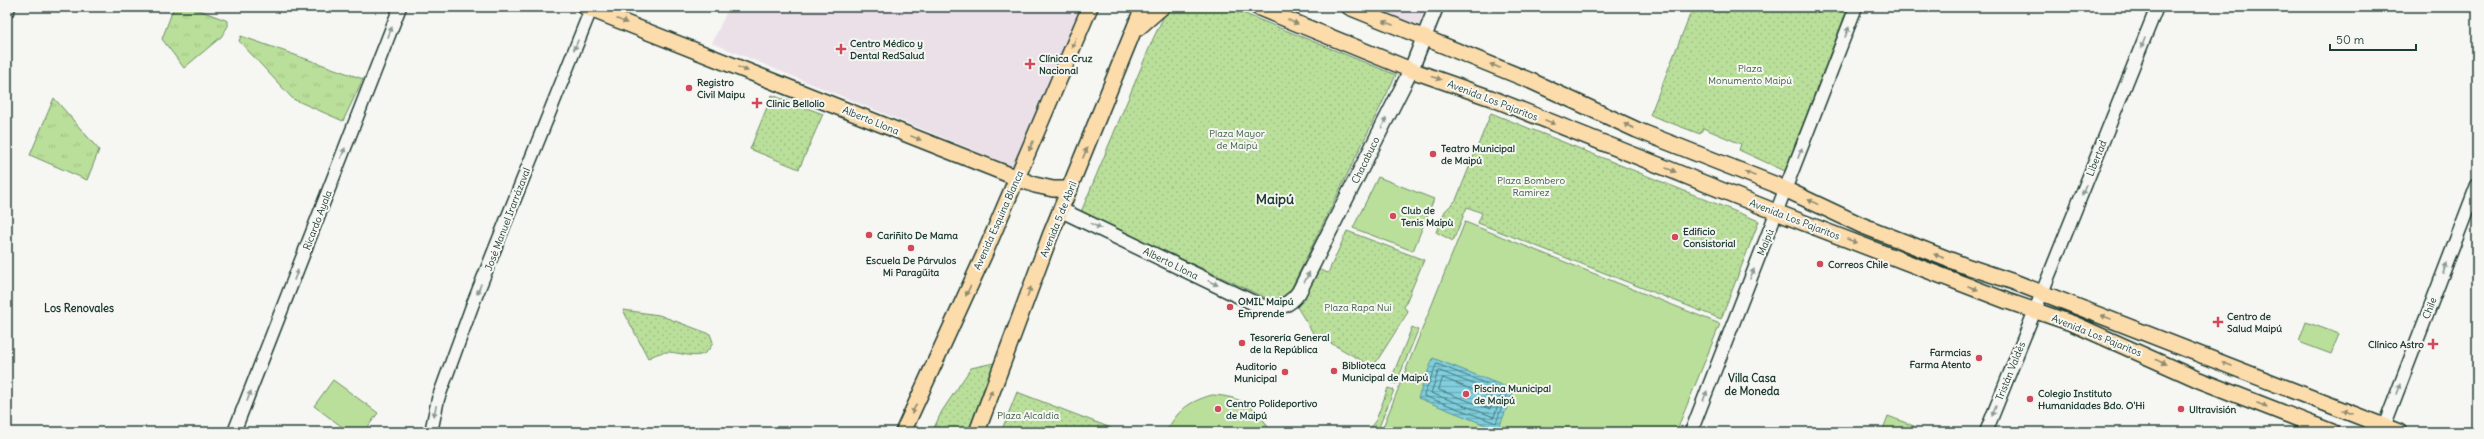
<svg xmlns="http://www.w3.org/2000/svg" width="2484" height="439" font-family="Delius,sans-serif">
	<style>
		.built { fill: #ebe0e8 }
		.grass { fill: url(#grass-tufts); stroke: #6c8e67 }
		.park { fill: url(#park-dots); stroke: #6c8e67 }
		.garden { fill: #badf9a; stroke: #6c8e67 }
		.water { fill: url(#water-rules); stroke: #59949a }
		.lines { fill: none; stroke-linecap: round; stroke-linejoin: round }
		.shore { stroke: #467778; stroke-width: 1 }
		.tertiary-casing { stroke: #1f3d34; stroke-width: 15 }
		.secondary-casing { stroke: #1f3d34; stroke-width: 17 }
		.primary-casing { stroke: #1f3d34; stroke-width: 18 }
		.tertiary { stroke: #f6f6f2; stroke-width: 12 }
		.secondary { stroke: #f6f6f2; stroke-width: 14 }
		.primary { stroke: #fddcac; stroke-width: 15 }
		.oneway { fill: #8e8c70 }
		.oneway2 { fill: #8a9a93 }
		.poi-dot { fill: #d1495b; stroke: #f6f6f2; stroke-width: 1.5 }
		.labels { text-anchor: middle; stroke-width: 4; stroke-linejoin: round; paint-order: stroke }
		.poi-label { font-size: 10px; font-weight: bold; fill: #1f3d34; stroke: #f6f6f2; text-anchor: start }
		.park-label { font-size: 10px; fill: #3e5d48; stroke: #f6f6f2 }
		.street-label { font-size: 10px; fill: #1f3d34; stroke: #f6f6f2 }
		.neighbourhood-label { font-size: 11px; font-weight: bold; fill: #1f3d34; stroke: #f6f6f2 }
		.district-label { font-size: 14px; font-weight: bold; fill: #1f3d34; stroke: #f6f6f2 }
	</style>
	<defs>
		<pattern id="grass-tufts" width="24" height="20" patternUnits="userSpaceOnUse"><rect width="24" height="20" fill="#badf9a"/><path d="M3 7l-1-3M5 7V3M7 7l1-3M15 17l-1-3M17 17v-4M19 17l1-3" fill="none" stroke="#9fc085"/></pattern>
		<pattern id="park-dots" width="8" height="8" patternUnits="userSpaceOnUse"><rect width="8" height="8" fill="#badf9a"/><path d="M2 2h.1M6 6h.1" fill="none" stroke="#9fc085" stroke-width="1.8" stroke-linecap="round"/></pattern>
		<pattern id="water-rules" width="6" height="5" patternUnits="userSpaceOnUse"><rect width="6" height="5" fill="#80cede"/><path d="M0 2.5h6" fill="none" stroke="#68a8b5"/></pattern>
	</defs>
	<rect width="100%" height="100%" fill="#f6f6f2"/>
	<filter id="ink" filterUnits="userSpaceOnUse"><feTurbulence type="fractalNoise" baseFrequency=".025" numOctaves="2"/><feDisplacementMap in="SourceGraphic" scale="8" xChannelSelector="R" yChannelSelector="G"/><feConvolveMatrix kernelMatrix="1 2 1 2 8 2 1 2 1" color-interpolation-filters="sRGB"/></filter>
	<g filter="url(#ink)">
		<!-- built -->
		<path class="built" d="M729,7H1082L1017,168L712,43Z
			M1367,7H1426L1418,27Z"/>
		<!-- grass -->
		<path class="grass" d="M174,7H191L228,21V26L221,37L184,68L162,39Z
			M241,36L363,79L343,121L293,99L239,41Z
			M54,98L99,150L87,180L30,155Z
			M1412,327L1418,330L1396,384L1390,382Z
			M1388,388L1394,390L1377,432H1367L1376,420Z"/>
		<!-- park -->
		<path class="park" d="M1176,7H1228L1396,75L1289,293L1276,300L1268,299L1081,212L1153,39L1165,14Z
			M1693,7H1848L1785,171L1739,150L1741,144L1703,128L1700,134L1650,115Z
			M772,95L823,114L799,169L750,149Z
			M1491,113L1759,221L1721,319L1478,223L1482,213L1467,207L1453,241L1436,232L1445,211L1456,200Z
			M1347,231L1424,260L1404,307L1408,312L1373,367L1313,333L1297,307L1317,269L1328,273Z
			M623,310L659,315L710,334L713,342C704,365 685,352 666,352C660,352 653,356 648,358Z
			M994,363L981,397L973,432H932L942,411L971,368Z
			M1017,392L1111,428L1110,432H1001Z"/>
		<!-- garden -->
		<path class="garden" d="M1378,177L1434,199L1413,251L1353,228Z
			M1465,222L1720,324L1676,432H1381Z
			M2306,322L2339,334L2331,354L2299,342Z
			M333,380L378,413L364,432H349L314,406Z
			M1212,395C1239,396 1259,406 1270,432H1166C1178,410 1188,402 1212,395Z
			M1888,416L1914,426L1911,432H1882Z"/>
		<!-- water -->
		<path class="water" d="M1433,358L1514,390L1498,430L1418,398Z"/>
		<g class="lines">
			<!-- shore -->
			<path class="shore" d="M1437,364L1507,392L1496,423L1424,396Z
				M1440,371L1501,395L1494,417L1431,393L1438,372Z
				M1443,378L1493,398L1490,409L1439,390Z"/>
			<defs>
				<path id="tertiary" d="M234,432L400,7
					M431,432L438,399L472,306L591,9
					M1691,432L1856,7
					M1986,432L2157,7
					M2382,432L2477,185"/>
				<path id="secondary" d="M7,10L8,7
					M1061,210L1258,305C1275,311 1289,307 1299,292L1411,70L1436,7"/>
				<path id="primary" d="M585,7L1035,185L1053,189H1070
					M1257,7L1411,70L1491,98L1776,212L2007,301L2074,324L2199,380L2332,432
					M1349,7L1531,81L1637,130L1774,184L1861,225L1963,265L2014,282L2399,432
					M1138,28L1162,7
					M903,432L984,255L1090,7
					M977,432L1050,236L1143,7"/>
			</defs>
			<!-- tertiary casing -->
			<use href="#tertiary" class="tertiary-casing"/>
			<!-- secondary casing -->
			<use href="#secondary" class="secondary-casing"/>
			<!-- primary casing -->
			<use href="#primary" class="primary-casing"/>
			<!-- tertiary -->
			<use href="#tertiary" class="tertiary"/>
			<!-- secondary -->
			<use href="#secondary" class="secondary"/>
			<!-- primary -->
			<use href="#primary" class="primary"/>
		</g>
		<!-- one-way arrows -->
		<defs><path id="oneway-solid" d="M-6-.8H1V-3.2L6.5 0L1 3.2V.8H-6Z"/></defs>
		<g class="oneway">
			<use href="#oneway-solid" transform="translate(622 21) rotate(22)"/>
			<use href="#oneway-solid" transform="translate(1293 22) rotate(22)"/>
			<use href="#oneway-solid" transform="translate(1388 23) rotate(-158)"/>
			<use href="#oneway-solid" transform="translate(1074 43) rotate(113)"/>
			<use href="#oneway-solid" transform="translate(1495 66) rotate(-157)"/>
			<use href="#oneway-solid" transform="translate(743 69) rotate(22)"/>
			<use href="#oneway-solid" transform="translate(1436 78) rotate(17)"/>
			<use href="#oneway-solid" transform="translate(1550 122) rotate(22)"/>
			<use href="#oneway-solid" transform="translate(1629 126) rotate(-156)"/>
			<use href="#oneway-solid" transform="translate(916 138) rotate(22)"/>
			<use href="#oneway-solid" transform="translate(1031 146) rotate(113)"/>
			<use href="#oneway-solid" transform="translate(1085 153) rotate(-67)"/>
			<use href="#oneway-solid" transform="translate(1671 170) rotate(22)"/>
			<use href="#oneway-solid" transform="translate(1750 174) rotate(-158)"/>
			<use href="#oneway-solid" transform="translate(1813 202) rotate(-154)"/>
			<use href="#oneway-solid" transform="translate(1852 241) rotate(21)"/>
			<use href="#oneway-solid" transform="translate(1939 256) rotate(-159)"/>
			<use href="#oneway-solid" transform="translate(1973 288) rotate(21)"/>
			<use href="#oneway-solid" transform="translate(968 291) rotate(115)"/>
			<use href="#oneway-solid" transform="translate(1029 292) rotate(-69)"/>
			<use href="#oneway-solid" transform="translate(2106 317) rotate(-159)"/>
			<use href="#oneway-solid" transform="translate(2161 362) rotate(26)"/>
			<use href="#oneway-solid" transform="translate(2227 364) rotate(-159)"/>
			<use href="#oneway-solid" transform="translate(990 395) rotate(-70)"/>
			<use href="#oneway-solid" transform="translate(2262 405) rotate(21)"/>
			<use href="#oneway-solid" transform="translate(914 409) rotate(115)"/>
			<use href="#oneway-solid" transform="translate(2348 412) rotate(-159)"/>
		</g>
		<g class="oneway2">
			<use href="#oneway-solid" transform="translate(390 32) rotate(-69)"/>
			<use href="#oneway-solid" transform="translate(1847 32) rotate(-69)"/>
			<use href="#oneway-solid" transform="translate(2143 43) rotate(112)"/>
			<use href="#oneway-solid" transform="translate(576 45) rotate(112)"/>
			<use href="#oneway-solid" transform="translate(1384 123) rotate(-64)"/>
			<use href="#oneway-solid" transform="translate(343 153) rotate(-69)"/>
			<use href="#oneway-solid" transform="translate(1800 153) rotate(-69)"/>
			<use href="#oneway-solid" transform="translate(2084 190) rotate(112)"/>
			<use href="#oneway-solid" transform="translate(1096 226) rotate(26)"/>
			<use href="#oneway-solid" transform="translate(2445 268) rotate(-69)"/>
			<use href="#oneway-solid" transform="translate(1752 274) rotate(-68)"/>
			<use href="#oneway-solid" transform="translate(296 275) rotate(-69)"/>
			<use href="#oneway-solid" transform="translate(1307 277) rotate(-63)"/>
			<use href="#oneway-solid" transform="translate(1213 283) rotate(26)"/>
			<use href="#oneway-solid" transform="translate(479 289) rotate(112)"/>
			<use href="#oneway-solid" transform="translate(2398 389) rotate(-69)"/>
			<use href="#oneway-solid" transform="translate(249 396) rotate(-69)"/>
			<use href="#oneway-solid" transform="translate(1705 396) rotate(-69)"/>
			<use href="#oneway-solid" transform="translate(435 411) rotate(103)"/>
			<use href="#oneway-solid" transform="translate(1994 411) rotate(112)"/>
		</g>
	</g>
	<!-- markers -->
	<g class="poi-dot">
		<path d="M839 43h4v4h4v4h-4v4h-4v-4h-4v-4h4z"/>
		<path d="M1028 58h4v4h4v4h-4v4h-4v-4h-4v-4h4z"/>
		<circle cx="689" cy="88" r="4"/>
		<path d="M755 97h4v4h4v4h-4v4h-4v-4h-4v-4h4z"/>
		<circle cx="1433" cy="154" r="4"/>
		<circle cx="1393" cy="216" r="4"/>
		<circle cx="869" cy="235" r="4"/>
		<circle cx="1675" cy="237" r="4"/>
		<circle cx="911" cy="248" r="4"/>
		<circle cx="1820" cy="264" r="4"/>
		<circle cx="1230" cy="307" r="4"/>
		<path d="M2216 316h4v4h4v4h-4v4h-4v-4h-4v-4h4z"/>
		<circle cx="1242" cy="343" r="4"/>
		<path d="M2431 338h4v4h4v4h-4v4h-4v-4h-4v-4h4z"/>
		<circle cx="1979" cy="358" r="4"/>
		<circle cx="1334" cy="371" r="4"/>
		<circle cx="1285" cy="372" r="4"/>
		<circle cx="1466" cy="394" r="4"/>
		<circle cx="2030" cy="399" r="4"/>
		<circle cx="1218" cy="409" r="4"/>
		<circle cx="2181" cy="409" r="4"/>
	</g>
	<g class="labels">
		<!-- poi labels -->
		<g class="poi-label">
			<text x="850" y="47">Centro Médico y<tspan x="850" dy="12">Dental RedSalud</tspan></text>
			<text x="1039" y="62">Clínica Cruz<tspan x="1039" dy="12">Nacional</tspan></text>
			<text x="697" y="86">Registro<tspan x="697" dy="12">Civil Maipu</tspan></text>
			<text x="766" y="107">Clinic Bellolio</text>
			<text x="1441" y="152">Teatro Municipal<tspan x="1441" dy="12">de Maipú</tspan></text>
			<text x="1401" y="214">Club de<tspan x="1401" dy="12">Tenis Maipù</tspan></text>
			<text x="1683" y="235">Edificio<tspan x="1683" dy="12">Consistorial</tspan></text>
			<text x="877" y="239">Cariñito De Mama</text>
			<text x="911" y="264" text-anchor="middle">Escuela De Párvulos<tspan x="911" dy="12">Mi Paragüita</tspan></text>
			<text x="1828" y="268">Correos Chile</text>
			<text x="1238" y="305">OMIL Maipú<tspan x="1238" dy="12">Emprende</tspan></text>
			<text x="2227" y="320">Centro de<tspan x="2227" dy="12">Salud Maipú</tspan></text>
			<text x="1250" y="341">Tesorería General<tspan x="1250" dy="12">de la República</tspan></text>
			<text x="2424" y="348" text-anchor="end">Clínico Astro</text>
			<text x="1971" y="356" text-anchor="end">Farmcias<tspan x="1971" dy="12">Farma Atento</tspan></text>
			<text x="1342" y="369">Biblioteca<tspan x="1342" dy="12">Municipal de Maipú</tspan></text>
			<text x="1277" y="370" text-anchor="end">Auditorio<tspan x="1277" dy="12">Municipal</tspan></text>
			<text x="1474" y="392">Piscina Municipal<tspan x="1474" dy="12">de Maipú</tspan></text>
			<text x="2038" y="397">Colegio Instituto<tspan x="2038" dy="12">Humanidades Bdo. O'Hi</tspan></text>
			<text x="1226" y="407">Centro Polideportivo<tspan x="1226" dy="12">de Maipú</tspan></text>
			<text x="2189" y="413">Ultravisión</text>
		</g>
		<!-- park labels -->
		<g class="park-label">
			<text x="1750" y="72">Plaza<tspan x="1750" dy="12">Monumento Maipú</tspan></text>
			<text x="1237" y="137">Plaza Mayor<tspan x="1237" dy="12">de Maipú</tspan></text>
			<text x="1531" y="184">Plaza Bombero<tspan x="1531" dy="12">Ramírez</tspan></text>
			<text x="1358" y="311">Plaza Rapa Nui</text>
			<text x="1028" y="419">Plaza Alcaldía</text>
		</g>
		<!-- street labels -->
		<g class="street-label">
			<text transform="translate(1493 100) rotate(21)" y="4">Avenida Los Pajaritos</text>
			<text transform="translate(871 120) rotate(22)" y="4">Alberto Llona</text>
			<text transform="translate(2096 158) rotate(-68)" y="4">Libertad</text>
			<text transform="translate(1365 160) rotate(-64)" y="4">Chacabuco</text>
			<text transform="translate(507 219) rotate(-69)" y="4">José Manuel Irarrázaval</text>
			<text transform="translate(1058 219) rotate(-68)" y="4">Avenida 5 de Abril</text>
			<text transform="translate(1795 219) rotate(21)" y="4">Avenida Los Pajaritos</text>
			<text transform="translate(317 220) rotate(-69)" y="4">Ricardo Ayala</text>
			<text transform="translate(998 220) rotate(-66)" y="4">Avenida Esquina Blanca</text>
			<text transform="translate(1765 242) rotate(-68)" y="4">Maipú</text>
			<text transform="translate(1171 263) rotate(26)" y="4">Alberto Llona</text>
			<text transform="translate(2429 308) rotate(-69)" y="4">Chile</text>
			<text transform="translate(2097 335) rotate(22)" y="4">Avenida Los Pajaritos</text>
			<text transform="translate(2010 371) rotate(-68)" y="4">Tristán Valdés</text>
		</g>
		<!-- neighbourhood labels -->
		<g class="neighbourhood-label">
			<text x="79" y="312">Los Renovales</text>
			<text x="1752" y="382">Villa Casa<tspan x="1752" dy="13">de Moneda</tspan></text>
		</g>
		<!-- district labels -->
		<g class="district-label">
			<text x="1275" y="204">Maipú</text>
		</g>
	</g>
	<!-- margin -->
	<rect width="2484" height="439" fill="none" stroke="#f6f6f2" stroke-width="24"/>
	<rect x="12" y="12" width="2460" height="415" fill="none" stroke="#1f3d34" stroke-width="1.5" filter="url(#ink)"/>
	<!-- scale -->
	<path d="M2330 44v6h86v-6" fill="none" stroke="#1f3d34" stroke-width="2"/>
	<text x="2336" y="44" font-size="12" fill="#1f3d34" stroke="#f6f6f2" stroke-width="3" paint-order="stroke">50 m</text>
</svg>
